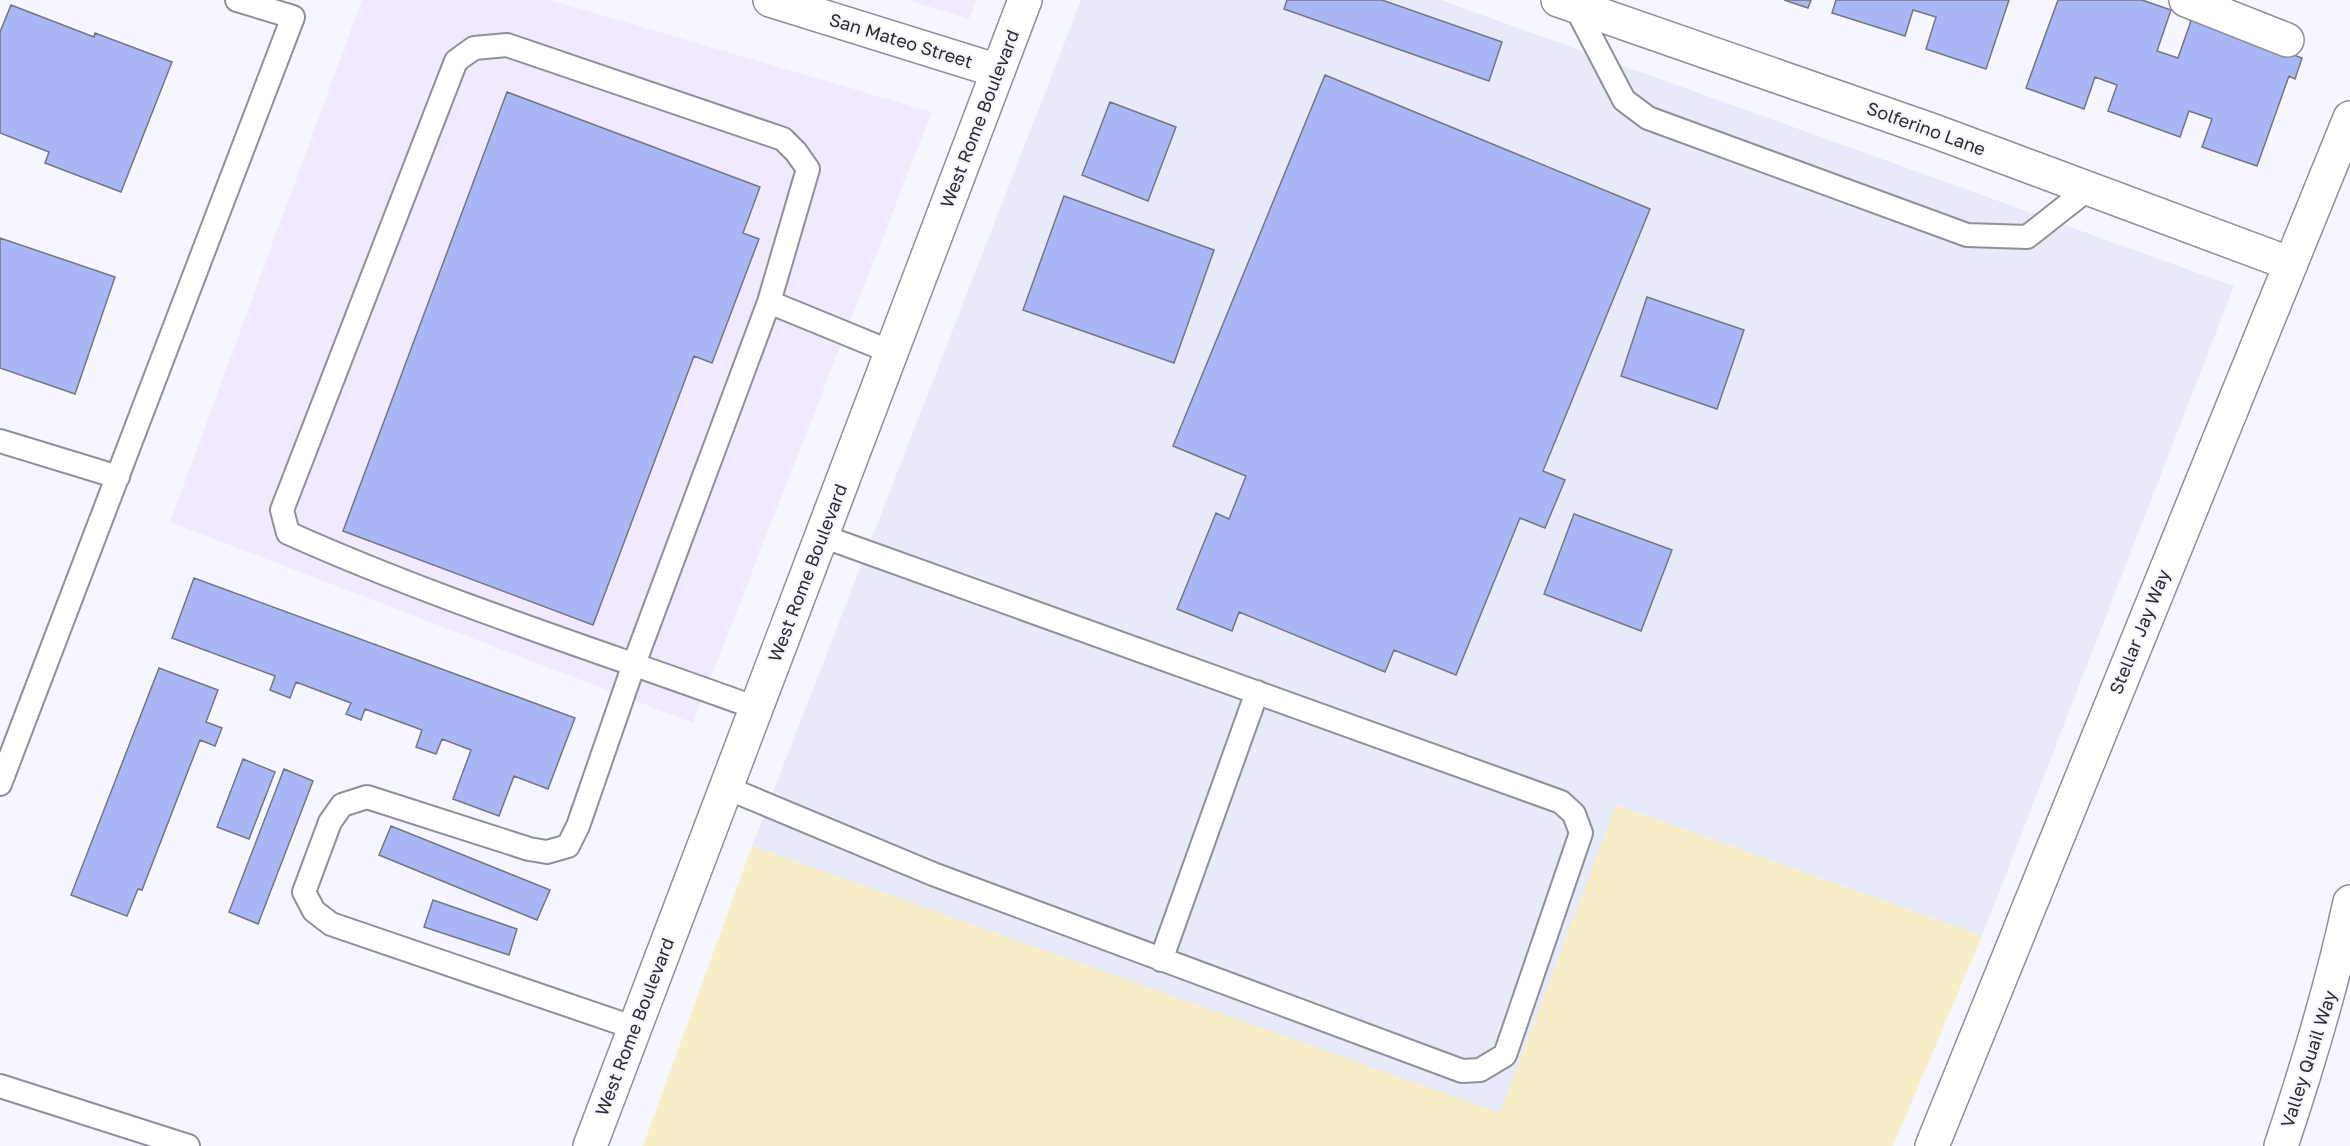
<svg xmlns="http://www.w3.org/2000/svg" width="2350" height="1146" font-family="'Golos Text',sans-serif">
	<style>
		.commercial { fill: #f1e9ff }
		.built { fill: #e7eaf8 }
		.sand { fill: #f8eec8 }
		.building { fill: #aab7f6; stroke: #747780; stroke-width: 1.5 }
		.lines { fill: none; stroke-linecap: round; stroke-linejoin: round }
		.lane-casing { stroke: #8e909a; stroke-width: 26 }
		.street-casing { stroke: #8e909a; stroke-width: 36 }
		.secondary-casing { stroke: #8e909a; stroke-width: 36 }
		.lane { stroke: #fff; stroke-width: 22 }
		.street { stroke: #fff; stroke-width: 33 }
		.secondary { stroke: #fff; stroke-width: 33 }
		.labels { text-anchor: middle; stroke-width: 4.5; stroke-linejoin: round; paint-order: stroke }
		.street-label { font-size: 18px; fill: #2b2c30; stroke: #f6f7fe }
	</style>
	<rect width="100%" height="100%" fill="#f6f7fe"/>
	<!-- commercial -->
	<path class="commercial" d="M362,0H550L932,112L693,723L170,522Z
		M908,0H976L969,19Z"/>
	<!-- built -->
	<path class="built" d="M1081,0H1441L2234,286L1982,936L1617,805L1500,1114L752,846Z"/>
	<!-- sand -->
	<path class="sand" d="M1616,805L1982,936L1893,1146H643L752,846L1500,1113Z"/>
	<!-- building -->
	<path class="building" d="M1287,0H1382L1502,42L1489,81L1284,9Z
		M1784,0H1811L1808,8Z
		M1836,0H2009L1986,69L1926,49L1936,17L1913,10L1905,36L1832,13Z
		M2058,0H2142L2171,10L2157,51L2178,58L2192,18L2302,58L2295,79L2289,76L2257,166L2202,147L2212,119L2189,111L2180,137L2108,111L2117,85L2095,77L2084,109L2026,88Z
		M11,5L94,37L95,33L172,62L121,192L45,163L49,152L0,133V32Z
		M1325,75L1650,209L1543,471L1565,480L1545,528L1520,518L1456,675L1394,650L1385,672L1239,612L1232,631L1177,609L1216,513L1229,519L1246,476L1173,446Z
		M507,92L760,187L743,233L759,239L712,363L694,356L593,625L343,531Z
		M1110,102L1176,127L1148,201L1082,175Z
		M1064,196L1214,250L1174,363L1023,310Z
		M0,238L115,277L75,394L0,368Z
		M1647,297L1744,330L1717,409L1621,376Z
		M1574,514L1672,550L1641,631L1544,594Z
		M194,578L575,718L548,789L514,776L499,816L453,799L471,750L442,739L436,754L416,747L422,730L365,709L361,720L346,714L351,703L296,682L290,698L270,690L275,676L172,638Z
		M159,668L218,690L206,722L222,728L215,746L200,740L142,890L138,889L127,916L71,895Z
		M243,759L275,772L249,839L217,827Z
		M284,769L313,781L258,924L229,912Z
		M391,826L550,890L537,920L379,855Z
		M433,900L517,929L509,955L424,927Z"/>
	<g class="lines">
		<defs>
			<path id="lane" d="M1575,6L1624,100L1648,118L1967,235L2027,237L2088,189
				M769,302L891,352
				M0,441L118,477
				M0,784L293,17L237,0
				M727,788L933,874L1462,1071L1480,1070L1505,1055L1581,833L1574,814L1561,802L822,536
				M1161,960L1257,692
				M635,1028L331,924L314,911L304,892L330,822L342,805L367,797L529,849L547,852L568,846L578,826L634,664L769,302L808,169L796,152L783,139L507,45L474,48L456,61L282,510L288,533C440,601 600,651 756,708
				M0,1086L188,1146"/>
			<path id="street" d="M770,0L998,71
				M1558,0L1934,131L2291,264
				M2186,0L2287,40
				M1932,1146L2350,118
				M2281,1146C2308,1065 2332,986 2350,902"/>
			<path id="secondary" d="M590,1146L1025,0"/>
		</defs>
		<!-- lane casing -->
		<use href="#lane" class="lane-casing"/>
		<!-- street casing -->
		<use href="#street" class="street-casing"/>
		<!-- secondary casing -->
		<use href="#secondary" class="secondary-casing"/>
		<!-- lane -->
		<use href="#lane" class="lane"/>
		<!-- street -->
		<use href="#street" class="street"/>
		<!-- secondary -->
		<use href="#secondary" class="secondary"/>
	</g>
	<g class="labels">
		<!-- street labels -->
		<g class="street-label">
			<text transform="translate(901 41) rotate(17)" y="6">San Mateo Street</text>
			<text transform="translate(980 119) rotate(-69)" y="6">West Rome Boulevard</text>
			<text transform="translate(1926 129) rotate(20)" y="6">Solferino Lane</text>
			<text transform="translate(808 573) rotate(-69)" y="6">West Rome Boulevard</text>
			<text transform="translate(2140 632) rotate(-68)" y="6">Stellar Jay Way</text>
			<text transform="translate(635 1027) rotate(-69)" y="6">West Rome Boulevard</text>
			<text transform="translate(2309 1059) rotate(-72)" y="6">Valley Quail Way</text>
		</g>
	</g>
</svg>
